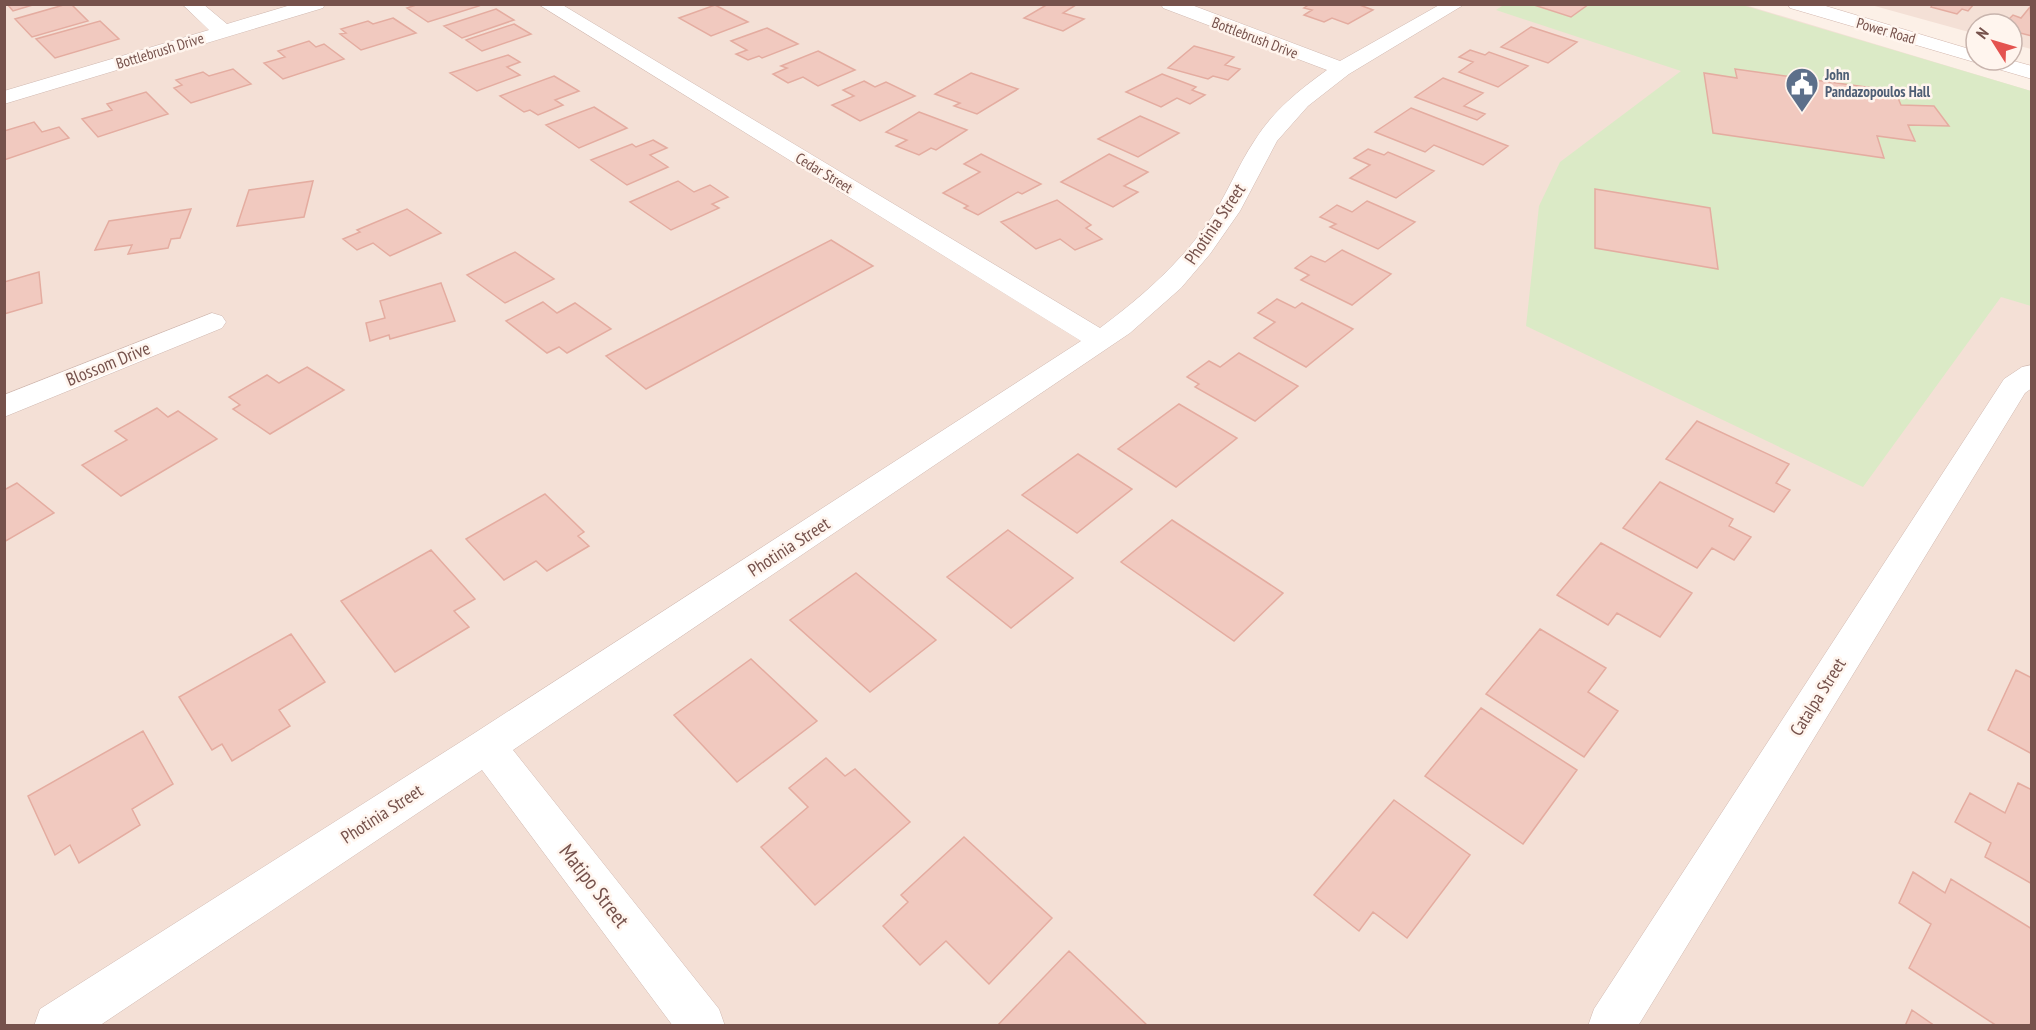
<svg xmlns="http://www.w3.org/2000/svg" width="2036" height="1030" font-family="'PT Sans Narrow',sans-serif">
	<style>
		.residential { fill: #f4e0d6 }
		.green { fill: #dbeac6 }
		.building { fill: #f1c9bf; stroke: #e4aca0; stroke-width: 1.5 }
		.lines { fill: none; stroke-linecap: round; stroke-linejoin: round }
		.street-casing { stroke: #d0b8b0; stroke-width: 1 }
		.secondary-casing { stroke: #d3b7ae; stroke-width: 1 }
		.street { fill: #fff; fill-rule: evenodd }
		.secondary { fill: #fff; fill-rule: evenodd }
		.labels { text-anchor: middle; stroke-width: 5; stroke-linejoin: round; paint-order: stroke }
		.far-street-label { font-size: 15px; fill: #76524c; stroke: #fff5ee }
		.far-service-label { font-size: 15px; font-weight: bold; fill: #4e5e75; stroke: #fff5ee; text-anchor: start }
		.street-label { font-size: 18px; fill: #76524c; stroke: #fff5ee }
		.near-street-label { font-size: 21px; fill: #76524c; stroke: #fff5ee }
	</style>
	<rect width="100%" height="100%" fill="#fcf0e7"/>
	<!-- residential -->
	<path class="residential" d="M1742,4L2031,91V1025L5,1026V5Z
		M1871,5H2031V49L2012,44V24H1976V34Z"/>
	<!-- green -->
	<path class="green" d="M1505,4L1742,5L2031,91V306L2001,297L1863,487L1526,326L1539,206L1560,162L1681,71L1496,10Z"/>
	<!-- building -->
	<path class="building" d="M7,4H36L13,11Z
		M67,4H71L88,21L32,37L15,19Z
		M419,4H477L479,6L428,22L407,8Z
		M1048,4L1076,5L1063,13L1084,19L1063,31L1024,18Z
		M1310,4H1357L1373,10L1348,24L1332,18L1324,22L1304,15L1312,10L1304,8Z
		M1531,4H1589L1571,17Z
		M1933,4H1974L1968,11L1962,9L1957,14L1931,7Z
		M715,5L748,22L711,36L679,18Z
		M2030,7L2032,36L2012,31V24H2004L2013,15L2021,18Z
		M496,9L514,20L462,38L444,26Z
		M393,18L416,33L361,50L340,34L346,33L341,29L368,21L373,24Z
		M100,21L119,39L55,58L36,39Z
		M514,24L531,34L482,51L466,40Z
		M1531,27L1577,42L1548,63L1501,47Z
		M767,28L798,44L762,58L759,56L748,60L736,54L747,50L731,41Z
		M309,41L316,47L324,44L344,59L283,79L264,63L285,57L278,51Z
		M1194,46L1234,57L1225,65L1240,69L1228,80L1213,76L1208,79L1168,68Z
		M1470,50L1485,55L1489,52L1528,66L1498,87L1459,72L1473,62L1459,57Z
		M818,51L855,70L818,86L803,77L788,83L773,74L787,68L781,66Z
		M508,55L520,62L507,67L520,75L477,91L450,73Z
		M233,69L251,84L191,103L174,88L182,85L176,80L203,72L209,76Z
		M1735,69L1895,91L1901,105L1934,106L1949,126L1908,125L1915,141L1877,136L1884,158L1713,133L1704,73L1737,78Z
		M971,73L1018,89L977,114L954,106L960,103L935,94Z
		M1162,74L1196,87L1192,90L1205,95L1190,104L1177,98L1161,107L1126,92Z
		M554,76L579,91L555,100L563,105L538,115L530,110L524,112L500,96Z
		M1443,78L1483,93L1464,106L1485,114L1477,120L1415,97Z
		M864,81L875,87L886,82L915,96L860,121L832,105L854,96L843,90Z
		M146,92L168,114L98,137L82,119L112,110L107,104Z
		M594,107L627,128L579,148L546,125Z
		M1411,108L1508,146L1483,165L1434,145L1425,152L1375,132Z
		M919,112L967,130L936,150L931,148L919,155L896,146L907,140L886,132Z
		M1140,116L1179,133L1138,157L1098,139Z
		M34,122L42,132L59,127L69,138L4,160V131Z
		M653,140L667,148L650,155L668,167L627,185L591,160L632,144L636,147Z
		M1368,149L1384,155L1388,152L1434,171L1396,198L1350,178L1370,165L1354,158Z
		M981,154L1041,184L1022,194L1018,192L978,215L964,208L968,206L943,193L980,172L964,164Z
		M1109,154L1148,172L1124,186L1138,192L1113,207L1061,182Z
		M313,181L304,217L237,226L249,190Z
		M678,181L694,192L710,185L728,197L712,204L719,208L671,230L630,202Z
		M1595,189L1710,208L1718,269L1595,248Z
		M1057,200L1091,225L1086,228L1102,239L1075,250L1060,239L1036,249L1001,222Z
		M1367,201L1415,222L1378,249L1330,227L1336,224L1320,217L1337,205L1352,212Z
		M191,209L180,238L171,239L168,248L128,254L132,245L95,250L109,221Z
		M407,209L441,233L390,256L373,243L357,250L343,239L360,232L357,230Z
		M831,240L873,266L646,389L606,356Z
		M1342,250L1391,274L1352,305L1301,280L1309,275L1295,268L1311,256L1325,262Z
		M515,252L554,279L505,303L467,275Z
		M39,272L42,303L4,314V282Z
		M441,283L455,321L390,339L389,335L370,341L366,323L385,318L380,301Z
		M1277,299L1295,308L1302,303L1353,329L1306,367L1254,338L1275,322L1258,313Z
		M543,302L557,313L575,303L611,329L567,353L559,347L547,353L506,321Z
		M1239,353L1298,386L1255,421L1195,387L1199,384L1187,377L1209,361L1220,367Z
		M307,367L344,390L270,434L233,409L240,405L229,397L267,375L279,383Z
		M1179,404L1237,438L1176,487L1118,449Z
		M157,408L168,417L178,411L217,439L121,496L82,465L127,440L115,431Z
		M1697,421L1789,464L1776,483L1790,490L1774,512L1666,459Z
		M1078,454L1132,489L1077,533L1022,495Z
		M1660,482L1733,519L1729,526L1751,537L1734,560L1712,548L1697,568L1623,528Z
		M17,483L54,513L4,542V490Z
		M545,494L584,532L578,536L589,546L547,571L536,561L504,580L466,539Z
		M1172,520L1283,593L1234,641L1121,562Z
		M1008,530L1073,578L1011,628L947,577Z
		M1601,543L1692,593L1660,637L1617,613L1608,625L1557,595Z
		M431,550L475,599L454,611L469,627L395,672L341,601Z
		M856,573L936,640L870,692L790,620Z
		M1540,629L1606,668L1588,692L1618,711L1584,757L1486,694Z
		M291,634L325,682L279,710L290,726L232,761L222,744L212,750L179,697Z
		M751,659L817,721L737,782L674,715Z
		M2016,670L2032,678V754L1988,730Z
		M1481,708L1577,770L1523,844L1425,776Z
		M143,731L173,784L132,809L140,825L79,863L70,845L55,855L28,796Z
		M826,758L845,776L855,769L910,822L815,905L761,847L808,807L789,788Z
		M2018,783L2032,790V884L1985,857L1991,843L1955,822L1970,793L2005,813Z
		M1394,800L1470,855L1407,938L1373,912L1359,931L1314,895Z
		M964,837L1052,918L989,984L946,941L920,965L883,926L908,902L901,895Z
		M1913,872L1945,893L1951,879L2032,929V1020L2029,1026H1997L1909,968L1931,924L1899,903Z
		M1069,951L1148,1026H997Z
		M1912,1010L1935,1026H1905Z"/>
	<g class="lines">
		<defs>
			<path id="street" d="M182,4H203L227,24L294,4H325L323,8L4,104V91L209,30Z
				M538,4H561L1100,328C1139,299 1176,267 1205,227C1225,200 1236,168 1255,140C1273,111 1299,90 1327,70L1163,8L1161,4H1189L1340,61L1441,4H1465L1349,74L1308,106L1277,141L1240,211L1210,254L1181,288L1130,333L513,750L719,1009L725,1026H673L482,770L99,1026H34L40,1009L473,734L1081,341Z
				M212,313L222,316L226,322L222,328L4,417V395Z
				M2032,365V388L2025,393L1638,1026H1588L1594,1009L2004,379L2022,367Z"/>
			<path id="secondary" d="M1788,4H1819L1976,51V60H2010L2032,66V79L1790,8Z"/>
		</defs>
		<!-- street casing -->
		<use href="#street" class="street-casing"/>
		<!-- secondary casing -->
		<use href="#secondary" class="secondary-casing"/>
		<!-- street -->
		<use href="#street" class="street"/>
		<!-- secondary -->
		<use href="#secondary" class="secondary"/>
	</g>
	<!-- icons -->
	<defs>
		<symbol id="civic-pin" viewBox="-11 -11 22 30"><path d="M0 17L-7.5 6A9.5 9.5 0 1 1 7.5 6Z" fill="#5c6f8a" stroke="#fff5ee"/><path d="M-.6-6.5H3V-4.5H.6V-3L4-1V1h2V6H-6V1h2V-1L-.6-3ZM-1.2 2.5V6h2.4V2.5Z" fill="#fff"/></symbol>
	</defs>
	<g fill-rule="evenodd">
		<use href="#civic-pin" x="1783" y="65" width="38" height="52"/>
	</g>
	<g class="labels">
		<!-- far-street labels -->
		<g class="far-street-label">
			<text transform="translate(1886 31) rotate(16)" y="5">Power Road</text>
			<text transform="translate(1255 38) rotate(21)" y="5">Bottlebrush Drive</text>
			<text transform="translate(160 51) rotate(-17)" y="5">Bottlebrush Drive</text>
			<text transform="translate(824 173) rotate(31)" y="5">Cedar Street</text>
		</g>
		<!-- far-service labels -->
		<g class="far-service-label">
			<text x="1825" y="80">John<tspan x="1825" dy="17">Pandazopoulos Hall</tspan></text>
		</g>
		<!-- street labels -->
		<g class="street-label">
			<text transform="translate(1215 224) rotate(-56)" y="6">Photinia Street</text>
			<text transform="translate(108 364) rotate(-22)" y="6">Blossom Drive</text>
			<text transform="translate(789 547) rotate(-33)" y="6">Photinia Street</text>
			<text transform="translate(1818 697) rotate(-58)" y="6">Catalpa Street</text>
			<text transform="translate(382 814) rotate(-33)" y="6">Photinia Street</text>
		</g>
		<!-- near-street labels -->
		<g class="near-street-label">
			<text transform="translate(594 886) rotate(52)" y="7">Matipo Street</text>
		</g>
	</g>
	<!-- border -->
	<rect width="2036" height="1030" fill="none" stroke="#76524c" stroke-width="12"/>
	<!-- north arrow -->
	<g transform="translate(1994 42) rotate(307)"><circle r="28" fill="#fff5ee" stroke="#c8b4ad" stroke-width="1.5"/>
	<path d="M0-4.5L10 22L0 15L-10 22Z" fill="#e4534f"/>
	<text y="-9" font-size="16" font-weight="bold" text-anchor="middle" fill="#76524c">N</text>
	</g>
</svg>
